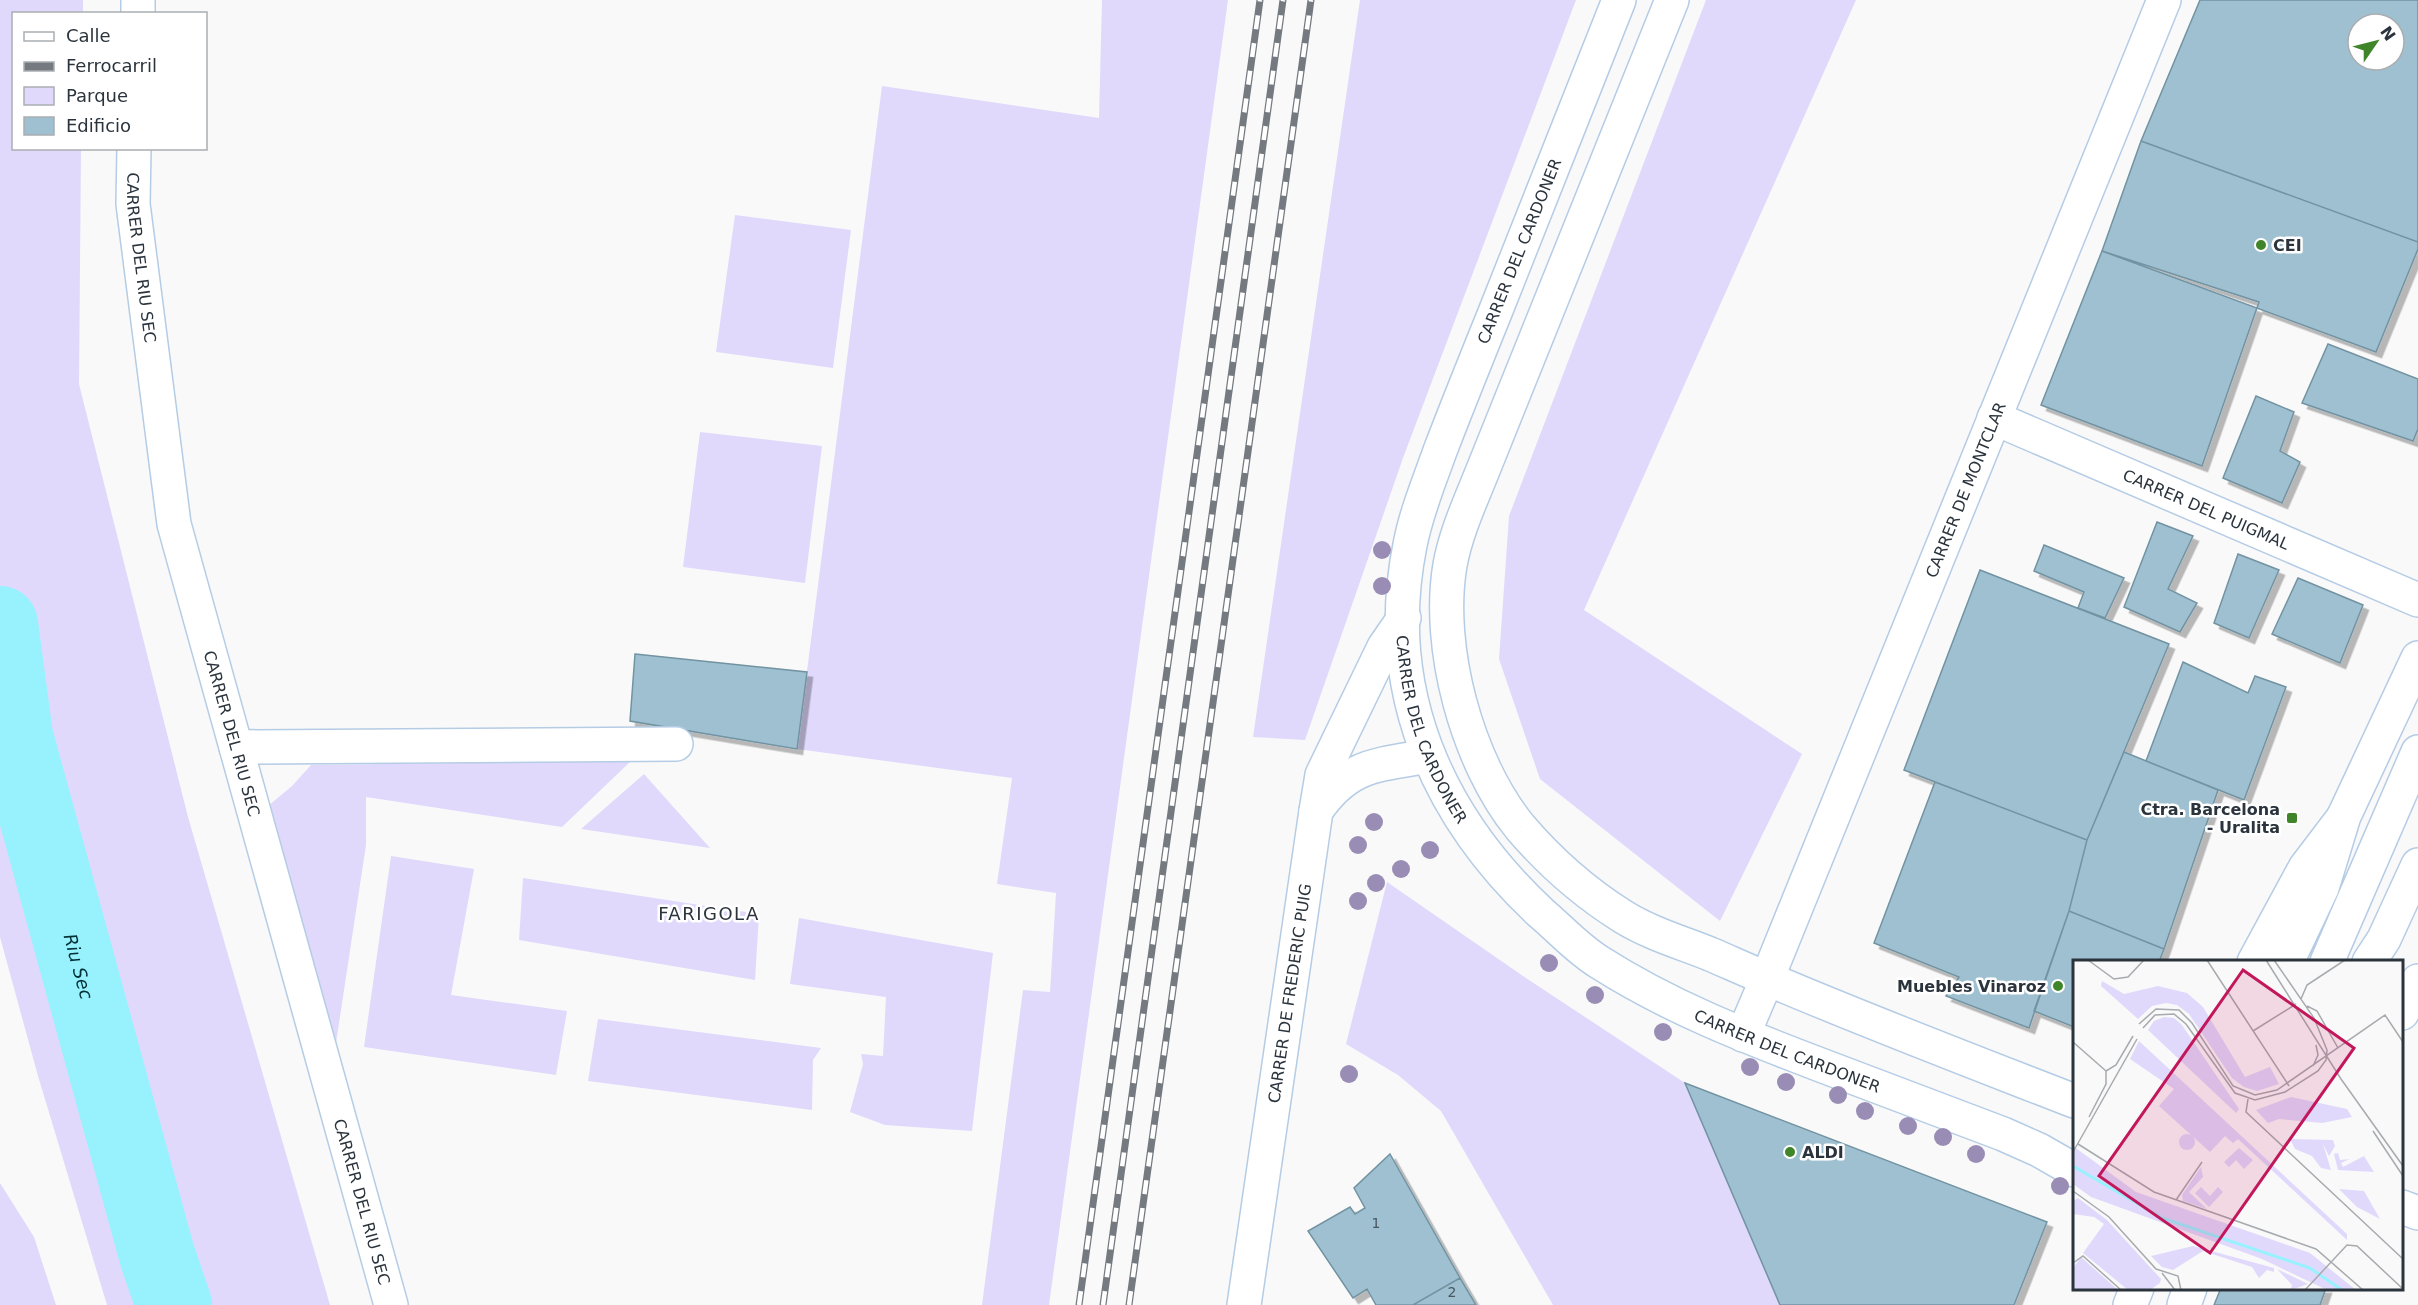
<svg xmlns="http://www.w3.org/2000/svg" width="2418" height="1305" font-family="'DejaVu Sans',sans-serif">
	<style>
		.green { fill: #e0d9fc }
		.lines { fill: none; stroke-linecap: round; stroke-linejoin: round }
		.river { stroke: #98f2fe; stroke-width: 76 }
		.building { fill: #9fc0d0; stroke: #7293a2; stroke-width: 1.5; fill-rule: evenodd; filter: url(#shadow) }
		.minor-casing { stroke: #b5cce5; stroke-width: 36 }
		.tertiary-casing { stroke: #b5cce5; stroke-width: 36 }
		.secondary-casing { stroke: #b5cce5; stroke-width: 36 }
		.minor { stroke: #fff; stroke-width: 33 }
		.tertiary { stroke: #fff; stroke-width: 33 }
		.secondary { stroke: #fff; stroke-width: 33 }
		.rail-casing { stroke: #747a80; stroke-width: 7 }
		.rail { stroke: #fff; stroke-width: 4.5; stroke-dasharray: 14; stroke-linecap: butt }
		.tree { fill: #9a8db5 }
		.poi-dot { fill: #408529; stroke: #fff; stroke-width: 2 }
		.labels { text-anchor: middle; stroke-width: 5; stroke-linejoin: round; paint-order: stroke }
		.number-label { font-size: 14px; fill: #485762 }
		.poi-label { font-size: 16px; font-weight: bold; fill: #2b343d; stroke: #fff; text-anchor: start }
		.street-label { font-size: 16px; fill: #2b343d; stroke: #fff }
		.neighbourhood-label { font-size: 18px; letter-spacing: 1.5px; fill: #2b343d; stroke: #fff }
		.water-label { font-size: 18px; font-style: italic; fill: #033136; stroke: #fff }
		.inset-river { fill: none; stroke: #98f2fe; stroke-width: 3 }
		.inset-road { fill: none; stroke: #a7aaae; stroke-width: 1.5 }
		.view { fill: #c2185b; fill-opacity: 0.15; stroke: #c2185b; stroke-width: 3 }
		.inset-edge { fill: none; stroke: #2b343d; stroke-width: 3 }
	</style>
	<defs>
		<filter id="shadow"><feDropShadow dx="5.5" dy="5.5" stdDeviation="0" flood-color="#0004"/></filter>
	</defs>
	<rect width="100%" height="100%" fill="#f9f9f9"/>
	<!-- green -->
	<path class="green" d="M0,0H83V13L14,14V148L81,149L79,384L188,817L330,1305H107L38,1076L0,937Z
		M1102,0H1228L1049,1305H982L1023,990L1050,992L1056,893L997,884L1012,778L797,749L882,86L1099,118Z
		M1360,0H1576L1403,458L1305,740L1253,737Z
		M1706,0H1856L1584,610L1802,754L1720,921L1540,779L1499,659L1509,516Z
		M735,215L851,230L833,368L716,352Z
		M700,432L822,446L805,583L683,567Z
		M631,761L562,827L366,797V845L336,1043L268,806L292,786L311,765Z
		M644,774L710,848L581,829Z
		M391,856L474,869L451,995L567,1011L556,1075L364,1047Z
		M523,878L759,914L755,980L519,940Z
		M1387,882L1523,976L1685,1083L1780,1305H1553L1441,1111L1398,1075L1346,1044Z
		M799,918L993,953L972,1131L885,1125L850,1112L863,1064L861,1054L883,1056L886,997L790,984Z
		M598,1019L821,1048L813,1060L812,1110L588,1081Z
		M0,1183L34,1237L56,1305H0Z"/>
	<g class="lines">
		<!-- river -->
		<path class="river" id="s1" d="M0,624L15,736L157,1255L174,1305"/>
	</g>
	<!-- building -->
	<path class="building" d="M2200,0H2418V242L2141,141ZM2358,24H2394V60H2358Z
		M2141,141L2418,242V249L2376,352L2102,251Z
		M2102,251L2259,302L2202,466L2041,405Z
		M2328,344L2418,379V429L2413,441L2302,403Z
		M2256,396L2294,412L2280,451L2300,462L2282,503L2223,478Z
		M2157,522L2193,536L2168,589L2197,603L2180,632L2124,607Z
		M2044,545L2124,578L2105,618L2078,608L2084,592L2034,571Z
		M2238,554L2279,570L2249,638L2214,623Z
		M1980,570L2169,644L2087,840L1904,770Z
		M2298,578L2363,605L2340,663L2272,634Z
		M635,654L807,672L797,749L630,721Z
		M2183,662L2248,693L2255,676L2286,687L2244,800L2146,761Z
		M2124,752L2218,790L2164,949L2069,911L2087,840Z
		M1935,782L2087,840L2069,911L2029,1028L1946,996L1959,977L1874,943Z
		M2069,911L2164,949L2159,962H2074V1027L2034,1011Z
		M1685,1083L2047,1222L2014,1305H1780Z
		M1390,1154L1460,1278L1413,1305H1376L1367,1289L1353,1298L1308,1231L1350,1207L1355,1214L1365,1208L1354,1188Z
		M1460,1278L1476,1305H1413Z
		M2221,1288H2326L2320,1305H2214Z"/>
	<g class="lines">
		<defs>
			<g id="minor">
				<path d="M138,14V0"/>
				<path id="s2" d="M134,148L133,204L174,524L391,1305"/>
				<path id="s3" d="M1994,418L2418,600"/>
				<path d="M236,747L676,744"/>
				<path d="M2369,962L2384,939L2418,865"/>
				<path id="s4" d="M1767,979L2164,0"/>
				<path d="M2402,1013L2418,981"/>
				<path d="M2402,1207L2418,1213"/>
				<path id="s5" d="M1244,1305L1316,811C1348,764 1377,765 1429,756"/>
			</g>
			<g id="tertiary">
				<path id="s6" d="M1619,0C1578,103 1537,207 1496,310C1477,357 1458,404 1440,451C1429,482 1416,513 1410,545C1381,689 1436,815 1541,913C1560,929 1578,949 1599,962C1668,1006 1742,1035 1818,1064C1880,1087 1941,1111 2003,1134L2039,1150L2074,1170"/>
				<path d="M1672,0L1483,470C1471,500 1456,532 1450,565C1436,647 1467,762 1520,827C1549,861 1584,892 1622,916C1649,933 1680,942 1710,954C1731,963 1753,973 1775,982C1874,1024 1974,1062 2074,1101"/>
				<path d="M1316,811L1322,775L1384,647L1404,618"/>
				<path d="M2254,962L2305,868L2343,818"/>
				<path d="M1743,1035L1767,979"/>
			</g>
			<path id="secondary" d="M2287,962L2322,888L2344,816L2418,658
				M2327,962L2418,752
				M2130,1305L2137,1288
				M2184,1305L2190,1288"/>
		</defs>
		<!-- minor casing -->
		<use href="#minor" class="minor-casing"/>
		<!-- tertiary casing -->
		<use href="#tertiary" class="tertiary-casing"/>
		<!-- secondary casing -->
		<use href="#secondary" class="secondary-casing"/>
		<!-- minor -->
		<use href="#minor" class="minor"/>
		<!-- tertiary -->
		<use href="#tertiary" class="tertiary"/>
		<!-- secondary -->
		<use href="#secondary" class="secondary"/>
		<defs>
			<path id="rail" d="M1079,1305L1260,0
				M1103,1305L1283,0
				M1129,1305L1311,0"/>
		</defs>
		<!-- rail casing -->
		<use href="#rail" class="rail-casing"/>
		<!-- rail -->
		<use href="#rail" class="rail"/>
	</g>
	<!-- trees -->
	<g class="tree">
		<circle cx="1382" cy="550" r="9"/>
		<circle cx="1382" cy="586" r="9"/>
		<circle cx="1374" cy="822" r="9"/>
		<circle cx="1358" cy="845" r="9"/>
		<circle cx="1430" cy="850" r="9"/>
		<circle cx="1401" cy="869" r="9"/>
		<circle cx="1376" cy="883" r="9"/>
		<circle cx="1358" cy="901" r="9"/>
		<circle cx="1549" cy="963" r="9"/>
		<circle cx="1595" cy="995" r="9"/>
		<circle cx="1663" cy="1032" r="9"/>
		<circle cx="1750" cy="1067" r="9"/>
		<circle cx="1349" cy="1074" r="9"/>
		<circle cx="1786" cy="1082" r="9"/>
		<circle cx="1838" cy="1095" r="9"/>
		<circle cx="1865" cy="1111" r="9"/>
		<circle cx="1908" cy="1126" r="9"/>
		<circle cx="1943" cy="1137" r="9"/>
		<circle cx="1976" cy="1154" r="9"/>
		<circle cx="2060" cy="1186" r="9"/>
	</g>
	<!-- markers -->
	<g class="poi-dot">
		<circle cx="2261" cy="245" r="6"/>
		<rect x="2286" y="812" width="12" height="12" rx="3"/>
		<circle cx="2058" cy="986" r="6"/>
		<circle cx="1790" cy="1152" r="6"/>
	</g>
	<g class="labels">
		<!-- number labels -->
		<g class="number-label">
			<text x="1376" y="1228">1</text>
			<text x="1452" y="1297">2</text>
		</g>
		<!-- poi labels -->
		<g class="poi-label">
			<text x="2273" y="251">CEI</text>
			<text x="2280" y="815" text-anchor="end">Ctra. Barcelona<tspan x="2280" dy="18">- Uralita</tspan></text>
			<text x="2046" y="992" text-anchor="end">Muebles Vinaroz</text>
			<text x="1802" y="1158">ALDI</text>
		</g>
		<!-- street labels -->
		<g class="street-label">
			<text transform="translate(1519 251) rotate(-68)" y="6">CARRER DEL CARDONER</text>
			<text dy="6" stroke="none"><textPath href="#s2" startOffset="110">CARRER DEL RIU SEC</textPath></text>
			<text dy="6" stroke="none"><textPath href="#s4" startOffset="528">CARRER DE MONTCLAR</textPath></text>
			<text dy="6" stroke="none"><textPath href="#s3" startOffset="231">CARRER DEL PUIGMAL</textPath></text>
			<text dy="6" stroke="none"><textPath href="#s6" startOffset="774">CARRER DEL CARDONER</textPath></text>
			<text dy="6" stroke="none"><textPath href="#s2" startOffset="596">CARRER DEL RIU SEC</textPath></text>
			<text dy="6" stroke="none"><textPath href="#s5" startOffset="315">CARRER DE FREDERIC PUIG</textPath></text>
			<text dy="6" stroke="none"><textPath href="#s6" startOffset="1278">CARRER DEL CARDONER</textPath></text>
			<text dy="6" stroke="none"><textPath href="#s2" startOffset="1082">CARRER DEL RIU SEC</textPath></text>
		</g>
		<!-- neighbourhood labels -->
		<g class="neighbourhood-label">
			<text x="709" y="920">FARIGOLA</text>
		</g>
		<!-- water labels -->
		<g class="water-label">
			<text dy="6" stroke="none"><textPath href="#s1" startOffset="352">Riu Sec</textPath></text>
		</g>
	</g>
	<!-- overview -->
	<g transform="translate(2073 960)">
		<rect width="330" height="330" fill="#f9f9f9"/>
		<path d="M29,21L51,34L85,26L114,33L130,47L172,117L197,107L206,124L184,131L171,127L159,118L116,54L104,45L93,43L79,46L65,59L28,26ZM91,57L101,58L109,65L166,149L163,153L75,70L81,61ZM66,81L274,274V280L165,179L160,183L152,176L137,192L86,146L101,129L57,99ZM218,137L274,149L279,157L249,163L206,159L195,163L183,150ZM106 182a8 8 0 1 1 16 0a8 8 0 1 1-16 0ZM217,179L260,180L262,186L256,196L250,184L258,210L248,208L239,196L222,189ZM0,186L63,232L237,293L283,330H254L189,299L18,237L0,224ZM166,188L180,200L171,209L163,200L156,207L151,202ZM265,193L267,200L277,199L268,203L270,207L291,196L301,212L265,210L261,194ZM128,207L130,217L116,232L134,249L110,241L109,235ZM128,227L137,236L145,227L150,232L136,247L122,233ZM266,229L291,231L307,259L284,247ZM5,238L34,260L88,319L87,323L77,330H55L10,293L31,264L21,257L0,254V241ZM120,286L201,308V312L194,310L186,318L179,307L130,291L100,310L89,307L78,296ZM8,297L45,330H0V308ZM204,309L231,322L235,324L218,330L219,325Z" fill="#e0d9fc"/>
		<path class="inset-river" d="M0,206L89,258L237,308L269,330"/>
		<path class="inset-road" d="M15,0L41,19L55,17L71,0M134,0L216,126M193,0L268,119L330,206M228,39L234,25L272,0M234,46L244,51L265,88M66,64L83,49L106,50L119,63L160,126L182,135L204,130L312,55L330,82M70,68L82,55L101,54L113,64L162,133L182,140L212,132L245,111L253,100L254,90L241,58L201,0M180,71L223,44M0,82L33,111M240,106L245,95L243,85M175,139L173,152L330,299M16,157L33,124V111L43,105L60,76M300,171L330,216M5,184L81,232L243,289L290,330M0,192L64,79M0,231L36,257L83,309L105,316L108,330M103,240L129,202M0,303L10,296L48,330M89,313L102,330M232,330L274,285L284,286L330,329"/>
		<path class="view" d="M170,10L281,88L137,293L26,216Z"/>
		<rect width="330" height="330" class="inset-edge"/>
	</g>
	<!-- legend -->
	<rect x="12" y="12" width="195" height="138" fill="#ffffff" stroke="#aaaeb1" stroke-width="1.5"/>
	<rect x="24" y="32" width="30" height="9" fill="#ffffff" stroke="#aaaeb1" stroke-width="1.5"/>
	<text x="66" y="42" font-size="18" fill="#2b343d">Calle</text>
	<rect x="24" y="62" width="30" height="9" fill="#747a80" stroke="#aaaeb1" stroke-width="1.5"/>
	<text x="66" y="72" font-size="18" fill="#2b343d">Ferrocarril</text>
	<rect x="24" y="87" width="30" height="18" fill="#e0d9fc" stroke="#aaaeb1" stroke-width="1.5"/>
	<text x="66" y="102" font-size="18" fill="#2b343d">Parque</text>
	<rect x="24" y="117" width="30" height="18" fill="#9fc0d0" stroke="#aaaeb1" stroke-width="1.5"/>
	<text x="66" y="132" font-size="18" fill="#2b343d">Edificio</text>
	<!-- north arrow -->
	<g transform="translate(2376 42) rotate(55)"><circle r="28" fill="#ffffff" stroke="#aaaeb1" stroke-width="1.5"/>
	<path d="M0-4.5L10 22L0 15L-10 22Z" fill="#408529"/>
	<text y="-9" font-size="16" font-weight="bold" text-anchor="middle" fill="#2b343d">N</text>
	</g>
</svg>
